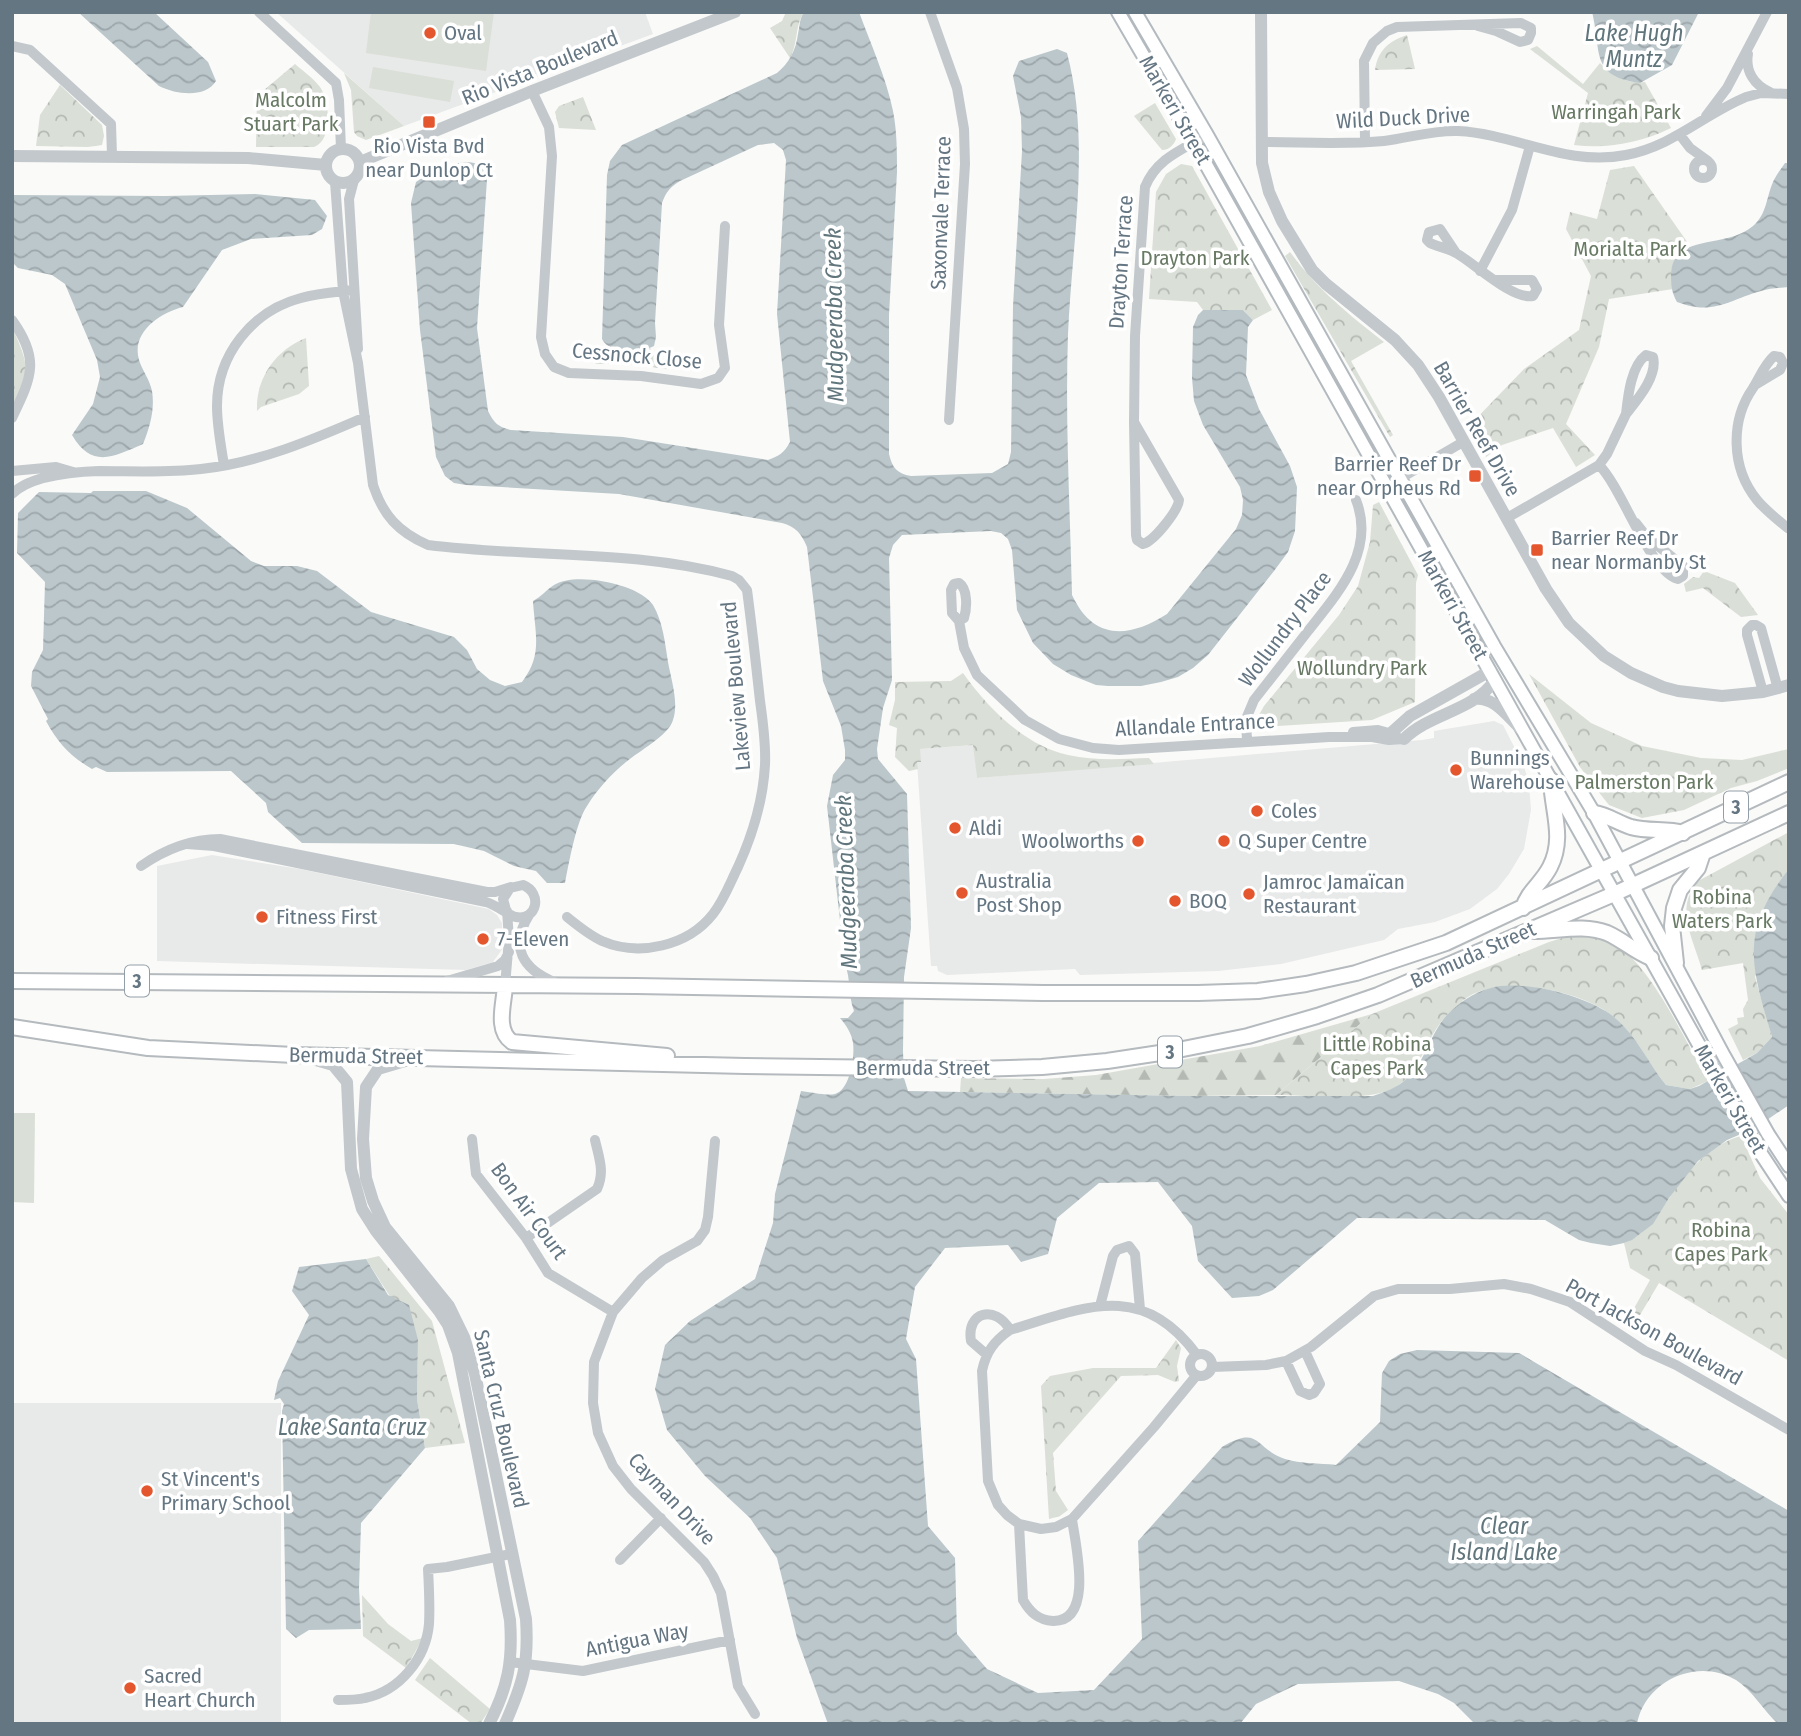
<svg xmlns="http://www.w3.org/2000/svg" width="1801" height="1736" font-family="'Fira Sans Condensed',sans-serif">
	<style>
		.built { fill: #e8e9e9 }
		.forest { fill: url(#forest-firs) }
		.park { fill: url(#park-crowns) }
		.garden { fill: #dadfd7 }
		.water { fill: url(#water-waves) }
		.lines { fill: none; stroke-linecap: round; stroke-linejoin: round }
		.secondary-casing { stroke: #b3babf; stroke-width: 16 }
		.primary-casing { stroke: #b5babe; stroke-width: 18 }
		.minor { stroke: #c3c8cc; stroke-width: 10 }
		.tertiary { stroke: #c3c8cc; stroke-width: 12 }
		.secondary { stroke: #fff; stroke-width: 12 }
		.primary { stroke: #fff; stroke-width: 14 }
		.poi-dot { fill: #e4572e; stroke: #fff; stroke-width: 2.5 }
		.labels { text-anchor: middle; stroke-width: 7; stroke-linejoin: round; paint-order: stroke }
		.shield { fill: #fff; stroke: #939fa8; stroke-width: 2 }
		.shield-label { font-size: 19px; font-weight: bold; fill: #657683 }
		.poi-label { font-size: 21px; fill: #657683; stroke: #fff; text-anchor: start }
		.street-label { font-size: 21px; fill: #657683; stroke: #fff }
		.park-label { font-size: 21px; fill: #687a64; stroke: #fff }
		.water-label { font-size: 23px; font-style: italic; fill: #60757c; stroke: #fff }
	</style>
	<defs>
		<pattern id="forest-firs" width="22" height="20" patternUnits="userSpaceOnUse" patternTransform="scale(1.75)"><rect width="22" height="20" fill="#dadfd7"/><path d="M5 1l3.5 6h-7zM16 11l3.5 6h-7z" fill="#b4b9b4"/></pattern>
		<pattern id="park-crowns" width="20" height="18" patternUnits="userSpaceOnUse" patternTransform="scale(1.75)"><rect width="20" height="18" fill="#dadfd7"/><path d="M2 6a3 3 0 1 1 6 0M12 15a3 3 0 1 1 6 0" fill="none" stroke="#b4b9b4"/></pattern>
		<pattern id="water-waves" width="16" height="10" patternUnits="userSpaceOnUse" patternTransform="scale(1.75)"><rect width="16" height="10" fill="#bbc7cb"/><path d="M0 5q4-4 8 0t8 0" fill="none" stroke="#9ca6aa"/></pattern>
	</defs>
	<rect width="100%" height="100%" fill="#fafaf8"/>
	<!-- built -->
	<path class="built" d="M276,12H645L653,34L404,126Z
		M1494,721L1503,725L1524,766L1529,784L1531,810L1524,849L1509,874L1497,889L1470,909L1435,922L1398,929L1384,940L1281,964L1218,971L1080,975L1075,969L947,975L938,971L937,966H931L917,762L920,749L974,745L977,778L1422,740L1434,738V731Z
		M212,855L300,869L489,909L497,915L502,923L503,948L493,962L466,970L157,961V866Z
		M12,1403H281V1724H12Z"/>
	<!-- forest -->
	<path class="forest" d="M1372,1014L1276,1095L1189,1096L960,1092L961,1078L1044,1079L1096,1075L1260,1046Z"/>
	<!-- park -->
	<path class="park" d="M786,12H804C795,25 798,44 790,58L770,28L782,21Z
		M1407,35L1415,69L1375,70C1378,50 1389,41 1407,35Z
		M1537,46L1583,84L1600,63C1612,76 1627,84 1645,82L1671,128C1640,143 1608,149 1574,145L1588,93L1530,49Z
		M295,64C303,71 313,78 320,87C330,101 333,140 314,147H256L257,96Z
		M344,73L404,126L366,140L357,136L354,132L351,90Z
		M60,85L102,125L104,136L102,145L88,147L36,146L40,115Z
		M583,97L596,130L559,128L555,112L559,106Z
		M1155,103L1176,139C1174,145 1169,150 1162,150L1134,116Z
		M1181,164L1192,166L1272,310L1253,320L1243,310H1203L1197,302L1149,299L1156,192L1166,174Z
		M1634,166L1690,246C1673,254 1668,271 1673,289L1609,299L1599,347L1566,424L1595,455L1576,467L1553,428L1502,445L1486,457L1469,426L1524,369L1579,330L1591,276L1566,229L1570,212L1597,219L1610,170Z
		M1290,252C1318,290 1347,313 1384,342L1351,361L1393,435L1390,437L1285,256Z
		M12,327C30,368 30,368 12,410Z
		M306,338L309,386L299,394L261,407L257,411C256,377 276,350 306,338Z
		M650,348L667,369L630,364H595L614,350L643,351Z
		M1379,502L1418,575L1416,583L1415,702L1372,720L1260,727L1255,722L1264,706L1339,615L1358,586L1370,542L1373,505Z
		M1704,571L1735,583L1758,615L1741,617L1703,588L1686,592L1684,584L1693,577L1699,578Z
		M963,673C987,707 1025,746 1068,755C1095,761 1121,759 1149,758L1154,764L977,778L973,745L920,749L921,762H917L918,769L909,771L895,757L897,728L889,725L895,700V682L951,681Z
		M1529,674L1591,723L1642,746L1701,758L1742,760L1789,749V768L1757,781L1731,788L1684,810L1642,818L1609,805L1601,795L1580,767Z
		M1789,832V869L1785,875L1755,977L1772,1037L1757,1053L1743,1060L1728,1029L1738,1024L1737,1018L1744,1017L1743,1009L1748,1000L1743,963L1702,970C1693,938 1673,906 1700,880Z
		M1572,935C1585,935 1597,934 1609,940C1650,961 1685,1041 1708,1081L1690,1089L1666,1085C1648,1063 1637,1037 1615,1018C1584,991 1511,977 1473,994C1465,998 1455,1007 1448,1014C1425,1036 1422,1074 1392,1089C1365,1102 1308,1095 1276,1095L1372,1014L1549,942Z
		M1741,1136L1760,1178L1789,1215V1361L1659,1283L1631,1330L1624,1326L1650,1280L1630,1268L1624,1243C1647,1234 1656,1216 1670,1197C1688,1170 1709,1145 1741,1136Z
		M379,1256L432,1321L465,1443L425,1448L417,1399L418,1340L366,1259Z
		M1176,1340L1181,1348L1177,1366L1179,1381L1175,1382L1158,1375L1121,1376L1053,1453L1056,1491L1068,1510L1060,1516L1049,1519L1041,1386L1050,1376L1093,1368H1156Z
		M362,1595L388,1624L411,1641L423,1638L406,1668L363,1636Z
		M430,1658L490,1709L480,1724H472L415,1680Z"/>
	<!-- garden -->
	<path class="garden" d="M371,12H494L486,71L366,53Z
		M373,67L454,81L450,102L369,88Z
		M12,1113H35L34,1203L12,1202Z"/>
	<!-- water -->
	<path class="water" d="M78,12H154L208,62L216,81C205,99 175,94 159,86Z
		M804,12H859C871,45 886,77 893,111C897,131 897,152 897,172L889,315V454C892,467 897,474 911,476L992,473L1008,464L1011,452L1013,306L1022,151L1021,117L1013,76L1019,61L1057,49L1067,53C1091,144 1072,241 1068,334C1065,421 1070,508 1072,595C1093,640 1128,639 1167,614L1236,529L1242,515L1243,500L1240,487L1203,425L1194,401L1192,378L1193,327L1198,315L1203,310H1243L1253,320L1248,327L1246,375L1259,409L1290,466L1297,487L1295,531L1288,552L1274,571L1208,655L1193,668L1178,677L1161,682L1141,686H1108L1096,685L1071,675L1053,664L1033,643L1017,610L1012,550L1008,539L1001,533L991,531L902,535L893,545L889,558L892,680L883,708L877,749L878,759L907,794L911,928L904,977L903,1051L904,1078L908,1091L1189,1096H1373C1384,1092 1397,1088 1406,1079C1425,1063 1430,1034 1446,1016C1458,1003 1474,992 1491,988C1523,979 1588,996 1614,1017C1637,1036 1648,1063 1666,1085L1690,1089L1699,1086L1757,1053L1772,1037C1751,966 1739,932 1789,869V1105L1755,1128L1727,1140L1698,1161L1669,1198L1653,1224L1632,1240L1624,1243L1610,1246L1591,1243L1579,1240L1545,1220L1357,1218L1273,1290L1259,1296L1232,1298L1198,1261L1192,1226L1158,1182L1099,1183L1057,1218L1048,1254L1021,1262L1008,1245L945,1248L915,1287L906,1339L916,1359L928,1526L955,1558L957,1634L987,1669L1038,1693L1094,1690L1142,1639L1138,1541L1222,1447C1261,1424 1254,1449 1285,1459C1300,1464 1320,1463 1336,1465L1380,1422L1382,1373L1389,1361L1400,1354L1417,1350L1519,1353L1789,1511V1724H1778C1763,1710 1753,1691 1736,1680C1698,1657 1645,1680 1637,1724H1475L1454,1703L1438,1694L1399,1681L1298,1684L1256,1704L1240,1724H828L797,1638L777,1558L750,1518L705,1476L667,1430L655,1389L665,1345L690,1321L755,1279L773,1223L775,1194L801,1091C811,1092 826,1096 835,1094C850,1090 855,1056 853,1043C852,1034 846,1025 840,1018H848L854,1011C848,995 851,980 845,964L827,806L833,775L845,760V750L841,726L823,681L807,547C801,533 796,527 782,523L619,494L466,485L454,483L445,476L436,457L420,330L411,203L416,182C429,173 469,152 482,168C484,171 485,175 487,179L477,328L488,411C494,423 498,427 511,430L623,437L768,460C779,456 784,453 790,442L777,314L786,160L783,150L774,143L758,145L680,181C670,187 666,192 662,203L655,323L656,337L654,346C639,353 611,356 602,339L607,175L610,161L622,145L777,73C789,63 796,50 798,34C800,26 799,20 804,12Z
		M1592,12H1699L1672,65L1640,83C1589,76 1602,51 1592,12Z
		M1785,163H1789V287C1780,288 1770,288 1761,291C1728,300 1714,316 1677,302C1672,293 1671,286 1671,276C1671,232 1725,250 1753,226C1767,214 1766,198 1773,182C1776,175 1781,169 1785,163Z
		M255,194L315,200L327,216L322,229L312,235L251,239L222,250L183,307C160,313 131,332 139,360C142,370 150,380 152,391C155,409 150,427 143,444C113,457 92,469 72,435L93,404L100,377L97,360L65,284L52,275L18,268L12,262V195L165,196Z
		M93,491H146L187,508L251,561L264,566H297L317,571L371,612L454,637L467,650L477,669L490,680L505,686L522,682C543,655 535,634 533,601C541,597 546,590 554,585C575,571 640,584 653,605C663,622 665,643 668,662C671,679 679,703 673,720C669,735 639,751 626,762C612,773 596,791 587,806C576,822 569,863 565,883H547L536,871L514,866L484,851L454,844L302,843L268,812L266,803L231,771L107,772L96,767L92,769C70,756 58,743 46,721L48,719L31,686L32,672L43,650L45,582L17,553L18,513L39,492L91,493Z
		M366,1259L388,1295L409,1305L418,1340L417,1399L425,1448L361,1523L359,1588L361,1629L309,1630L296,1638L286,1629L282,1411L284,1404L280,1398L274,1400L278,1381L309,1315L292,1291L299,1267Z"/>
	<g class="lines">
		<defs>
			<path id="secondary" d="M1118,12L1194,143L1754,1143L1789,1196
				M1135,12L1207,135L1494,646L1594,813L1724,1056L1768,1134L1789,1166"/>
			<path id="primary" d="M1594,813C1608,815 1618,823 1631,827C1649,832 1666,828 1683,833
				M1523,908C1528,891 1542,883 1550,867C1565,838 1552,811 1551,780
				M1534,931C1558,931 1584,924 1607,933C1623,940 1635,952 1651,958
				M1676,963L1672,926L1674,908L1680,890L1698,868L1703,853
				M12,981L636,986L1043,993H1198L1258,991L1306,984L1356,973L1446,943L1789,782
				M505,986C504,1004 495,1030 512,1042L667,1056
				M12,1027L148,1048L294,1055L745,1066L974,1069L1042,1067L1107,1061L1173,1051L1248,1036L1317,1016L1378,995L1614,894L1789,813"/>
		</defs>
		<!-- secondary casing -->
		<use href="#secondary" class="secondary-casing"/>
		<!-- primary casing -->
		<use href="#primary" class="primary-casing"/>
		<!-- minor -->
		<path class="minor" d="M259,12L336,83L339,100L341,149
			M930,12L957,88L964,129L965,164L949,420
			M12,46L30,50L111,124L112,156
			M1748,54C1745,71 1754,85 1770,92
			M532,91L549,127L552,156L541,337L545,354L554,367L569,373L641,376L701,384L718,378L725,368L719,325L725,226
			M1706,116L1727,88L1767,12
			M1680,135L1690,148L1708,161
			M1365,141L1364,61L1373,43L1387,31L1397,27L1521,23L1531,28V33L1528,40L1520,42L1496,31L1478,26
			M1261,142C1302,142 1344,145 1384,141C1409,138 1433,130 1458,131C1516,134 1567,167 1626,155C1673,146 1703,115 1746,97L1761,93L1789,94
			M1694 169a9 9 0 1 1 18 0a9 9 0 1 1-18 0Z
			M354,180L349,199L358,349
			M335,182L343,291L358,363L373,485C383,515 398,532 428,545C530,558 633,549 732,576L739,580L747,590C752,627 756,664 760,701C763,722 766,743 765,765C763,801 753,834 738,867C730,883 724,900 713,914C688,946 639,957 602,941C589,935 578,926 567,917
			M1456,253L1440,229L1429,232L1427,240L1430,243C1438,247 1448,248 1456,253C1474,263 1512,300 1533,296L1537,289L1532,280H1496
			M1480,271L1512,210L1530,146
			M12,320C41,360 31,378 12,418
			M1646,355L1653,357C1658,376 1637,400 1626,414C1628,396 1631,366 1646,355Z
			M1755,385L1780,370L1783,363L1780,357L1774,356C1764,365 1760,377 1753,388C1730,421 1731,468 1757,500C1766,511 1778,520 1789,529
			M1134,422L1135,336L1145,187C1157,158 1182,150 1207,135
			M1134,422L1179,500C1178,511 1154,541 1143,544L1137,540L1136,535Z
			M224,465C221,446 217,426 217,406C217,355 252,311 301,298C318,293 337,292 354,290
			M1599,465C1623,489 1649,571 1678,579L1683,576V566L1647,537L1636,523
			M12,471L56,467L73,472
			M1401,478L1463,442
			M12,494C31,475 72,472 99,471C132,471 167,473 201,469C258,463 312,440 365,417
			M1507,518L1599,465L1607,454L1626,414
			M959,621L964,618C967,608 968,589 959,583L954,584L951,590L952,613L959,621L964,648L977,675L1025,720L1059,739L1093,748L1119,750L1329,737H1372L1389,740L1404,739
			M1763,692L1747,635V630L1752,625H1756L1761,628L1778,689
			M1353,732L1378,730L1396,735
			M1247,741L1246,719L1254,700C1272,677 1290,654 1308,631C1338,593 1376,551 1356,500
			M187,844L214,846L486,902C497,905 509,916 516,917C537,921 543,893 523,885L510,888L503,899L506,910
			M141,866C164,850 192,839 220,839L487,892H495L511,887
			M529,915C509,947 523,969 554,982
			M447,981L498,966L505,960L509,952
			M505,986L509,939L507,911
			M472,1139L476,1174L526,1238L548,1273L613,1312
			M715,1141L708,1217L705,1230L697,1241L663,1260L642,1278L613,1312L594,1362L593,1403L598,1433L613,1466L631,1489L704,1562L713,1576L721,1593L738,1686L755,1714
			M526,1238L597,1189C605,1172 599,1158 595,1140
			M1100,1306L1113,1256L1117,1250L1129,1246L1135,1254L1140,1309
			M1190 1365a11 11 0 1 1 22 0a11 11 0 1 1-22 0Z
			M986,1354L971,1341C966,1312 995,1304 1010,1330
			M1286,1361L1300,1391L1309,1395L1314,1393L1320,1384L1305,1351
			M1212,1367L1266,1365L1286,1361L1311,1347L1374,1296L1398,1289H1450L1504,1284L1531,1289L1570,1302L1645,1351L1676,1365L1789,1430
			M1196,1376L1154,1427L1072,1519L1056,1527L1041,1529L1019,1524L1007,1515L998,1505L988,1481L982,1371C986,1352 994,1341 1010,1330C1085,1307 1142,1280 1197,1355
			M1019,1524L1023,1600C1030,1612 1038,1620 1053,1621C1095,1622 1075,1543 1072,1519
			M620,1560L661,1518
			M510,1662L583,1671L730,1640
			M338,1700C347,1700 357,1700 365,1698C400,1691 426,1658 429,1624C430,1606 429,1587 428,1569L447,1567L511,1554"/>
		<!-- tertiary -->
		<path class="tertiary" d="M1261,12L1262,163L1269,192L1282,221L1312,270L1326,284L1395,340L1418,365L1439,397L1546,589L1569,623L1604,656L1631,673L1663,687L1678,691L1722,696L1763,692L1789,685
			M326 166a17 17 0 1 1 34 0a17 17 0 1 1-34 0Z
			M12,156L248,158L326,165
			M360,162L532,91L735,12
			M1474,699C1494,696 1507,716 1520,728
			M1391,733L1410,716L1490,671
			M1404,739C1430,713 1474,711 1495,680
			M312,1059L333,1065L347,1082L351,1169L362,1209L376,1231L439,1311L448,1325L458,1353L510,1620C513,1661 508,1687 489,1724
			M405,1061L378,1069L366,1087L363,1139L366,1178L373,1201L385,1227L449,1306L464,1337L475,1374L526,1619C529,1664 523,1683 505,1724"/>
		<!-- secondary -->
		<use href="#secondary" class="secondary"/>
		<!-- primary -->
		<use href="#primary" class="primary"/>
	</g>
	<!-- markers -->
	<g class="poi-dot">
		<circle cx="430" cy="33" r="7"/>
		<rect x="422" y="115" width="14" height="14" rx="3.5"/>
		<rect x="1468" y="469" width="14" height="14" rx="3.5"/>
		<rect x="1530" y="543" width="14" height="14" rx="3.5"/>
		<circle cx="1456" cy="770" r="7"/>
		<circle cx="1257" cy="811" r="7"/>
		<circle cx="955" cy="828" r="7"/>
		<circle cx="1138" cy="841" r="7"/>
		<circle cx="1224" cy="841" r="7"/>
		<circle cx="962" cy="893" r="7"/>
		<circle cx="1249" cy="894" r="7"/>
		<circle cx="1175" cy="901" r="7"/>
		<circle cx="262" cy="917" r="7"/>
		<circle cx="483" cy="939" r="7"/>
		<circle cx="147" cy="1491" r="7"/>
		<circle cx="130" cy="1688" r="7"/>
	</g>
	<g class="labels">
		<!-- shield labels -->
		<g class="shield">
			<rect x="1724" y="791.5" width="24" height="31" rx="5"/>
			<rect x="125" y="965.5" width="24" height="31" rx="5"/>
			<rect x="1158" y="1036.5" width="24" height="31" rx="5"/>
		</g>
		<g class="shield-label">
			<text x="1736" y="814">3</text>
			<text x="137" y="988">3</text>
			<text x="1170" y="1059">3</text>
		</g>
		<!-- poi labels -->
		<g class="poi-label">
			<text x="444" y="40">Oval</text>
			<text x="429" y="153" text-anchor="middle">Rio Vista Bvd<tspan x="429" dy="24">near Dunlop Ct</tspan></text>
			<text x="1461" y="471" text-anchor="end">Barrier Reef Dr<tspan x="1461" dy="24">near Orpheus Rd</tspan></text>
			<text x="1551" y="545">Barrier Reef Dr<tspan x="1551" dy="24">near Normanby St</tspan></text>
			<text x="1470" y="765">Bunnings<tspan x="1470" dy="24">Warehouse</tspan></text>
			<text x="1271" y="818">Coles</text>
			<text x="969" y="835">Aldi</text>
			<text x="1124" y="848" text-anchor="end">Woolworths</text>
			<text x="1238" y="848">Q Super Centre</text>
			<text x="976" y="888">Australia<tspan x="976" dy="24">Post Shop</tspan></text>
			<text x="1263" y="889">Jamroc Jamaïcan<tspan x="1263" dy="24">Restaurant</tspan></text>
			<text x="1189" y="908">BOQ</text>
			<text x="276" y="924">Fitness First</text>
			<text x="497" y="946">7-Eleven</text>
			<text x="161" y="1486">St Vincent's<tspan x="161" dy="24">Primary School</tspan></text>
			<text x="144" y="1683">Sacred<tspan x="144" dy="24">Heart Church</tspan></text>
		</g>
		<!-- street labels -->
		<g class="street-label">
			<text transform="translate(540 68) rotate(-22)" y="7">Rio Vista Boulevard</text>
			<text transform="translate(1175 110) rotate(60)" y="7">Markeri Street</text>
			<text transform="translate(1403 118) rotate(-3)" y="7">Wild Duck Drive</text>
			<text transform="translate(941 213) rotate(-88)" y="7">Saxonvale Terrace</text>
			<text transform="translate(1121 262) rotate(-86)" y="7">Drayton Terrace</text>
			<text transform="translate(637 356) rotate(5)" y="7">Cessnock Close</text>
			<text transform="translate(1477 429) rotate(60)" y="7">Barrier Reef Drive</text>
			<text transform="translate(1453 605) rotate(61)" y="7">Markeri Street</text>
			<text transform="translate(1285 629) rotate(-53)" y="7">Wollundry Place</text>
			<text transform="translate(736 686) rotate(-95)" y="7">Lakeview Boulevard</text>
			<text transform="translate(1195 725) rotate(-3)" y="7">Allandale Entrance</text>
			<text transform="translate(1473 955) rotate(-24)" y="7">Bermuda Street</text>
			<text transform="translate(356 1056) rotate(1)" y="7">Bermuda Street</text>
			<text x="923" y="1075">Bermuda Street</text>
			<text transform="translate(1730 1099) rotate(60)" y="7">Markeri Street</text>
			<text transform="translate(529 1211) rotate(54)" y="7">Bon Air Court</text>
			<text transform="translate(1654 1332) rotate(29)" y="7">Port Jackson Boulevard</text>
			<text transform="translate(501 1419) rotate(77)" y="7">Santa Cruz Boulevard</text>
			<text transform="translate(672 1499) rotate(47)" y="7">Cayman Drive</text>
			<text transform="translate(637 1640) rotate(-11)" y="7">Antigua Way</text>
		</g>
		<!-- park labels -->
		<g class="park-label">
			<text x="291" y="107">Malcolm<tspan x="291" dy="24">Stuart Park</tspan></text>
			<text x="1616" y="119">Warringah Park</text>
			<text x="1630" y="256">Morialta Park</text>
			<text x="1195" y="265">Drayton Park</text>
			<text x="1362" y="675">Wollundry Park</text>
			<text x="1644" y="789">Palmerston Park</text>
			<text x="1722" y="904">Robina<tspan x="1722" dy="24">Waters Park</tspan></text>
			<text x="1377" y="1051">Little Robina<tspan x="1377" dy="24">Capes Park</tspan></text>
			<text x="1721" y="1237">Robina<tspan x="1721" dy="24">Capes Park</tspan></text>
		</g>
		<!-- water labels -->
		<g class="water-label">
			<text x="1634" y="41">Lake Hugh<tspan x="1634" dy="26">Muntz</tspan></text>
			<text transform="translate(834 315) rotate(-91)" y="8">Mudgeeraba Creek</text>
			<text transform="translate(846 882) rotate(-92)" y="8">Mudgeeraba Creek</text>
			<text x="352" y="1435">Lake Santa Cruz</text>
			<text x="1504" y="1534">Clear<tspan x="1504" dy="26">Island Lake</tspan></text>
		</g>
	</g>
	<!-- border -->
	<rect width="1801" height="1736" fill="none" stroke="#657683" stroke-width="28"/>
</svg>
